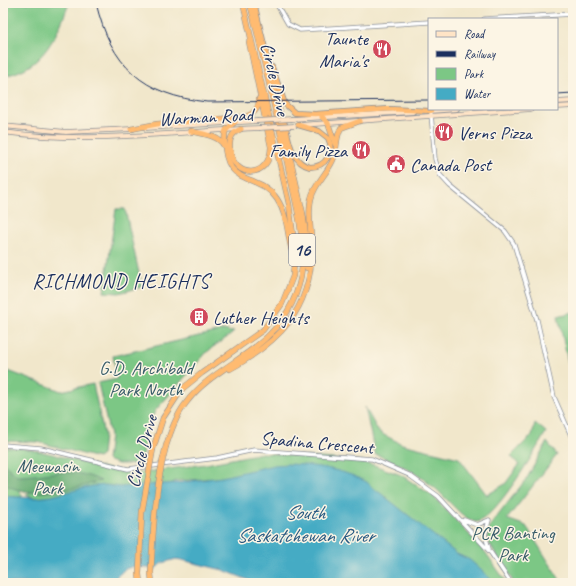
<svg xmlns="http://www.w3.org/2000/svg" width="576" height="586" font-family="Caveat,sans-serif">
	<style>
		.green { fill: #7cc785; stroke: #4c7b72 }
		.forest { fill: #65ac72; stroke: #406e68 }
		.water { fill: #44abc4; stroke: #306d91 }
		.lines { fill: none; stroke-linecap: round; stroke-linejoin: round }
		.tertiary-casing { stroke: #868b94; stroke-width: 5 }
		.secondary-casing { stroke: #868b94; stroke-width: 5.5 }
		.trunk-casing { stroke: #868b94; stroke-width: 6 }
		.motorway-casing { stroke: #868b94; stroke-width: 6 }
		.tertiary { stroke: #fff; stroke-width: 3.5 }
		.secondary { stroke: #ffe4c6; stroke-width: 4 }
		.trunk { stroke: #ffbb71; stroke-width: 4.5 }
		.motorway { stroke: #ffbb71; stroke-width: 5 }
		.rail { stroke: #1b2f5e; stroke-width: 1 }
		.secondary-bridge-casing { stroke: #868b94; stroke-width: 5.5; stroke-linecap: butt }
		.motorway-bridge-casing { stroke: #868b94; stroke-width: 6; stroke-linecap: butt }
		.secondary-bridge { stroke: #ffe4c6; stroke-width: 4 }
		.motorway-bridge { stroke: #ffbb71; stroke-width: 5 }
		.labels { text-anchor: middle; stroke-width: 3; stroke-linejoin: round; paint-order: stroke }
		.shield { fill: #fcf5e5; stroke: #5e6a86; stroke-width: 1 }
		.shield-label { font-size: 18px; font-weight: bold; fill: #1b2f5e }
		.poi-label { font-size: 19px; fill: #1b2f5e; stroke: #fcf5e5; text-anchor: start }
		.street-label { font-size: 19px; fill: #1b2f5e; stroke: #fcf5e5 }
		.park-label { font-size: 19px; fill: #385d6a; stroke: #fcf5e5 }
		.neighbourhood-label { font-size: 20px; letter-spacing: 1px; fill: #1b2f5e; stroke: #fcf5e5 }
		.water-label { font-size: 20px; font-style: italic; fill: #295a82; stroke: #fcf5e5 }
	</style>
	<rect width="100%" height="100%" fill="#fcf5e5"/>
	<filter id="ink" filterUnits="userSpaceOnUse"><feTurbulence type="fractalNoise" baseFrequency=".025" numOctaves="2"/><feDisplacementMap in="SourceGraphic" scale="8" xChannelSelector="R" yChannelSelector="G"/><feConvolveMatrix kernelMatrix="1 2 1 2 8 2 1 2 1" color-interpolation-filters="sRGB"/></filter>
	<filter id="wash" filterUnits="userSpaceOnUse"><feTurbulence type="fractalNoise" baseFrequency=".012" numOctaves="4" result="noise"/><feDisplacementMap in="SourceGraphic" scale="16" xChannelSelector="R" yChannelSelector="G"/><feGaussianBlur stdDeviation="0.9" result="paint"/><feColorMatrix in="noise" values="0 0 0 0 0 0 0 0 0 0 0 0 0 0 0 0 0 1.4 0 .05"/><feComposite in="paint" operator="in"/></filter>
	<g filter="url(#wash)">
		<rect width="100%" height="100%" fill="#f1e7cb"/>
		<!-- green -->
		<path class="green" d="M3,3H69C61,26 49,55 26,68C19,72 11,74 3,77Z
			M116,209H125L142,287L119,293L104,292Z
			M573,312V385L558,316Z
			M225,330L230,332L234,331L232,334L213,347L206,353L155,411L146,431L142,464H118L107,460L110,436L98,383L117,379L113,356Z
			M3,369L61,391L93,384L104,435L102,455L98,458L38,442L3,441Z
			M365,407L378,431L384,435L402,444L459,458L487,495L505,484L519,465L511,456L532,435L535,423L546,432C536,450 495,519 476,522C461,519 444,494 431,485C414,471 395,462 375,454Z
			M547,442L557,455L507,519L526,526L562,583H514L489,543L487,536L489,527L527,478Z
			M3,447C44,447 86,467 128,472L139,473L206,464L262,453L356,461L374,465L401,475L433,496L483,549L507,583H489L385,500L388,497L381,498L229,477L176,481L171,484L39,500L26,495L31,492L21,487L20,493L23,495L17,500L3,496Z"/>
		<!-- forest -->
		<path class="forest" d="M3,463L17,476C50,476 68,465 101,481C68,490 36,500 3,484Z"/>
		<!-- water -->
		<path class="water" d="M288,464C314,465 341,469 365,481C371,484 372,490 379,492L457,554L470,560L495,583H256L223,570L182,560L176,559L162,563L155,569L135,566L125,569L114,579L94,583H3V496L35,498L52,496L92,486L106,485L120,487L176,483L222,477L274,465Z"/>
	</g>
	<g filter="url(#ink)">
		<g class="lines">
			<defs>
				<path id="tertiary" d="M276,3L288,24L300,30L429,22
					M484,19L573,14
					M431,114L435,159L440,175L450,186L505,231L514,244L537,320L554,397L573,440
					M3,445L41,448L128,469L217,458L254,450L372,459L409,475L438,496L491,553L511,583
					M464,520L477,525L489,520
					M489,549L485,535L489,520"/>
				<path id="secondary" d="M557,102L573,101
					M557,107L573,106
					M429,111L457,109
					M292,119L413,112
					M300,125L531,109
					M3,126L66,132L133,129
					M146,128L257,121
					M3,132C88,144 174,132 259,128"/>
				<path id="trunk" d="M254,3L277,98
					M272,67L285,104L295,113L315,114L389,109L431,111
					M285,124C289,139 291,163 310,167C326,167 335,152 328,138L319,131L298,125"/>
				<path id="motorway" d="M276,95L303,214L307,245V268
					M322,117L328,123L335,144
					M235,122L226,130L225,133C221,190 258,170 277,199C289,217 287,239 294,258
					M131,129L157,124L245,117C254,114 259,109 259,99
					M241,129C232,133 229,138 230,149C233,180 270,179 271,147L249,42
					M191,131C201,134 219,135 224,146
					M230,369C280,341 310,311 312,251C312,234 307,216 311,199C314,184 327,174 333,160C338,149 335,138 341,128L360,121
					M166,446C171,431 176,416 186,403C208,373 245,360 270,334C288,316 300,292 302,267C305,232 294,196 287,162C275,109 263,56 250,3
					M153,449L163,418L182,389L202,373L263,330L282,304L293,276L295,250L289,204L243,3
					M151,573L152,583
					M139,574L140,583"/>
			</defs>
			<!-- tertiary casing -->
			<use href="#tertiary" class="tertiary-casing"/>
			<!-- secondary casing -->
			<use href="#secondary" class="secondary-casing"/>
			<!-- trunk casing -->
			<use href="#trunk" class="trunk-casing"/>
			<!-- motorway casing -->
			<use href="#motorway" class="motorway-casing"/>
			<!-- tertiary -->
			<use href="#tertiary" class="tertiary"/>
			<!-- secondary -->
			<use href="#secondary" class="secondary"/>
			<!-- trunk -->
			<use href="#trunk" class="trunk"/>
			<!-- motorway -->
			<use href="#motorway" class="motorway"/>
			<!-- rail -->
			<path class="rail" d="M96,3C111,66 143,95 207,102L429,100
				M557,94L573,93"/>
			<defs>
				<path id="secondary-bridge" d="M257,121L292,119
					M259,128L294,126"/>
				<path id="motorway-bridge" d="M151,573C153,531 155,488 166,446
					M139,574L142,512L153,449"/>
			</defs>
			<!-- secondary-bridge casing -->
			<use href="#secondary-bridge" class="secondary-bridge-casing"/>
			<!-- motorway-bridge casing -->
			<use href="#motorway-bridge" class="motorway-bridge-casing"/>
			<!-- secondary-bridge -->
			<use href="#secondary-bridge" class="secondary-bridge"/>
			<!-- motorway-bridge -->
			<use href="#motorway-bridge" class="motorway-bridge"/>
		</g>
	</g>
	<!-- icons -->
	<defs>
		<symbol id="restaurant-disc" viewBox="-11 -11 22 22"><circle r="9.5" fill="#d1495b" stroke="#fcf5e5"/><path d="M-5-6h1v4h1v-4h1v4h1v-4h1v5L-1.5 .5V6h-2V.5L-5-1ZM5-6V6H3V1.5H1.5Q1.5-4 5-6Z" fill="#fff"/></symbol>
		<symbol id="civic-disc" viewBox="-11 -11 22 22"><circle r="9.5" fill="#d1495b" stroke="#fcf5e5"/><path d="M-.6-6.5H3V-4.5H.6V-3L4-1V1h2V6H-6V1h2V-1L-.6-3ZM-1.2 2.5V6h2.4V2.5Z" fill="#fff"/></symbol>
		<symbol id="building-disc" viewBox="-11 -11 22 22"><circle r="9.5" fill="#d1495b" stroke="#fcf5e5"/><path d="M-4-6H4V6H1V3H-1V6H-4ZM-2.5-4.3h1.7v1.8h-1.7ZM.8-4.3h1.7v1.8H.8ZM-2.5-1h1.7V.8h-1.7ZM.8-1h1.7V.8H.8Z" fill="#fff"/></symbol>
	</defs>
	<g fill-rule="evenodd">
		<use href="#restaurant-disc" x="371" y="38" width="22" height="22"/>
		<use href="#restaurant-disc" x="433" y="121" width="22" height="22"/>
		<use href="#restaurant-disc" x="350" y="139" width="22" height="22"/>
		<use href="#civic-disc" x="385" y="153" width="22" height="22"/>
		<use href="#building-disc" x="188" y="306" width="22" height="22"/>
	</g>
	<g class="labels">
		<!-- shield labels -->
		<rect class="shield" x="289" y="234" width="26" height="32" rx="3"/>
		<g class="shield-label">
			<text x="302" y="256">16</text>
		</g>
		<!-- poi labels -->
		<g class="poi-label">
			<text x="368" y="45" text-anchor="end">Taunte<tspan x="368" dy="22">Maria's</tspan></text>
			<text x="458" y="139">Verns Pizza</text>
			<text x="347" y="157" text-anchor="end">Family Pizza</text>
			<text x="410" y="171">Canada Post</text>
			<text x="213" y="324">Luther Heights</text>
		</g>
		<!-- street labels -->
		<g class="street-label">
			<text transform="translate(276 79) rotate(77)" y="7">Circle Drive</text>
			<text transform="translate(206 116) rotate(-3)" y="7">Warman Road</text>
			<text transform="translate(317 442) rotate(5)" y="7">Spadina Crescent</text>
			<text transform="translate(141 451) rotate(-75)" y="7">Circle Drive</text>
		</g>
		<!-- park labels -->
		<g class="park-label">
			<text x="146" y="374">G.D. Archibald<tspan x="146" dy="22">Park North</tspan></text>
			<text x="48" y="472">Meewasin<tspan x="48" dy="22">Park</tspan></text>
			<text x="513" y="539">PCR Banting<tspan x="513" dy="22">Park</tspan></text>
		</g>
		<!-- neighbourhood labels -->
		<g class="neighbourhood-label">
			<text x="121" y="288">RICHMOND HEIGHTS</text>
		</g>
		<!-- water labels -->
		<g class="water-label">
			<text x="305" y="519">South<tspan x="305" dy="23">Saskatchewan River</tspan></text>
		</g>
	</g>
	<!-- margin -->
	<rect width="576" height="586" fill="none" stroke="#fcf5e5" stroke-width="16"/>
	<!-- legend -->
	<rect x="428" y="18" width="130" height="92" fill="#fcf5e5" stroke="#a2a6af"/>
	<rect x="436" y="31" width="20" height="6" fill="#ffe4c6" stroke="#a2a6af"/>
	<text x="464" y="38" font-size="12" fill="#1b2f5e">Road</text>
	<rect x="436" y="51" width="20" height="6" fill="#1b2f5e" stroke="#a2a6af"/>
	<text x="464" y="58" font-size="12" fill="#1b2f5e">Railway</text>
	<rect x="436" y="68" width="20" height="12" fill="#7cc785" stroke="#a2a6af"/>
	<text x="464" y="78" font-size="12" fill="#1b2f5e">Park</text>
	<rect x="436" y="88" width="20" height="12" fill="#44abc4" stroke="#a2a6af"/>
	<text x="464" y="98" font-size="12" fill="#1b2f5e">Water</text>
</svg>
